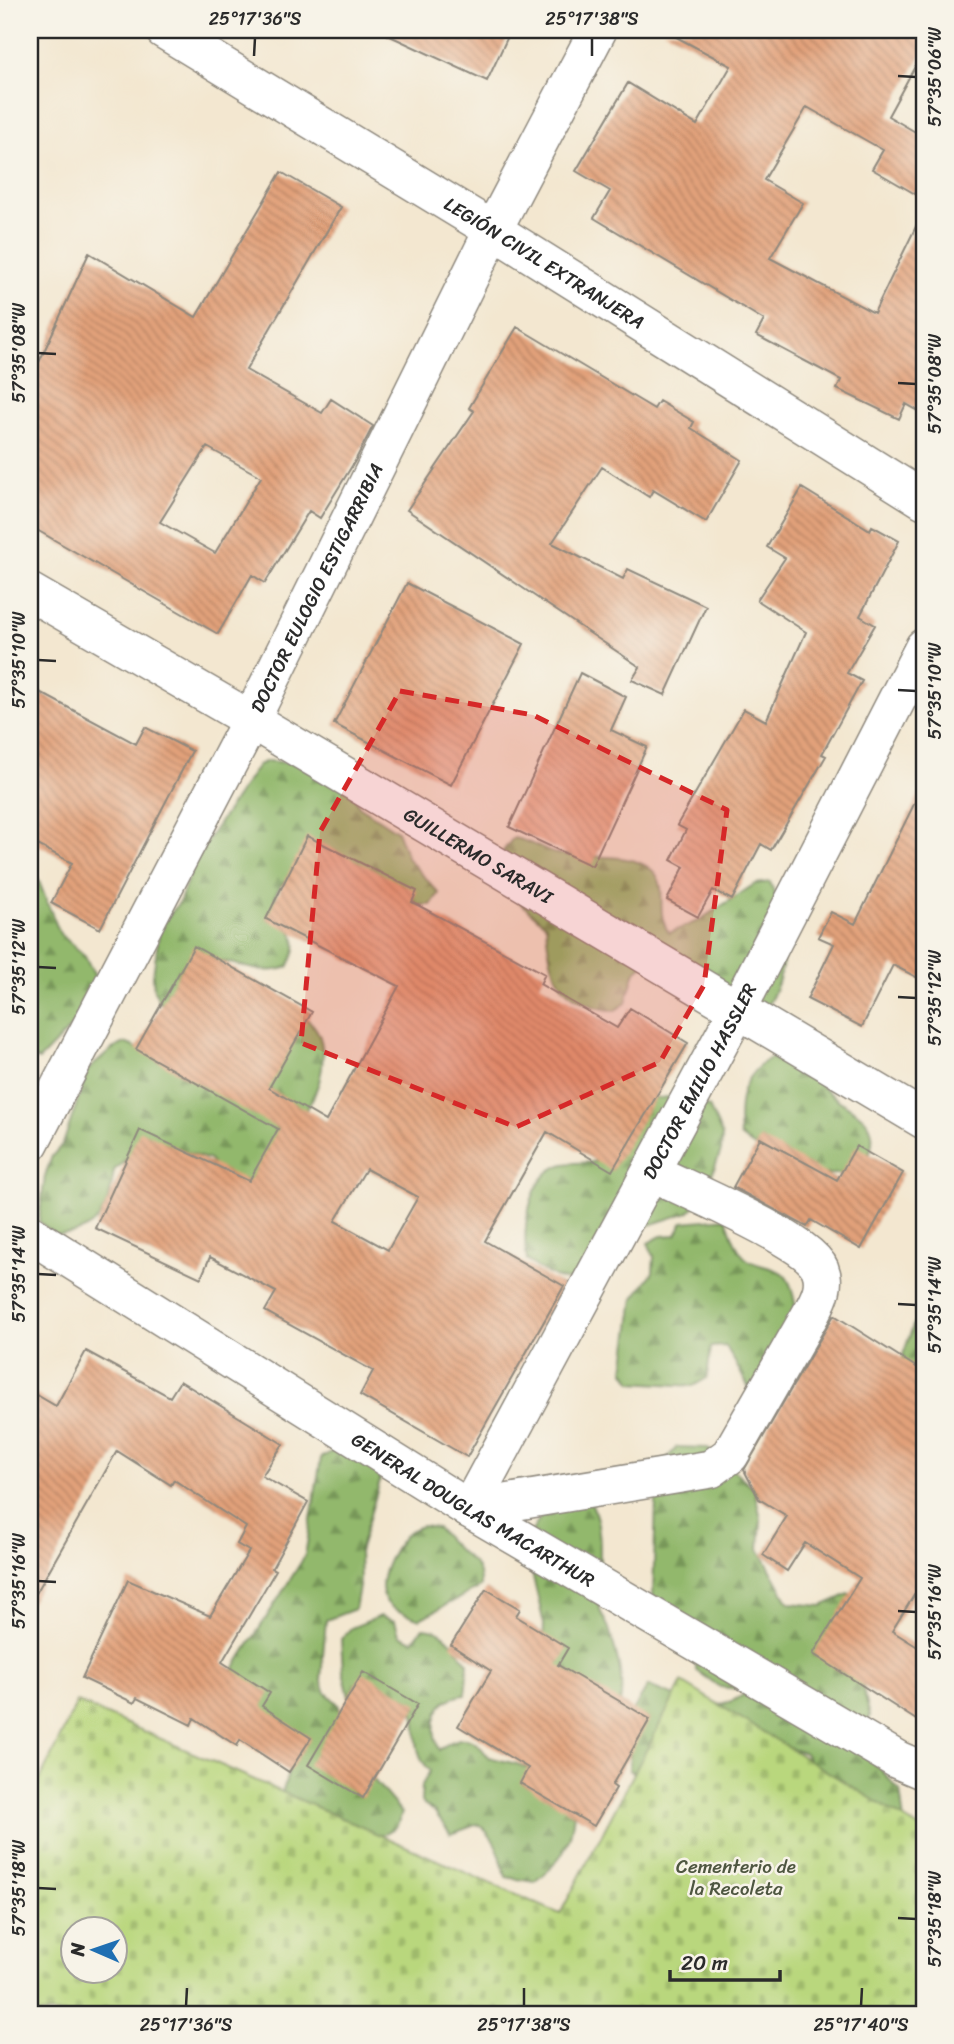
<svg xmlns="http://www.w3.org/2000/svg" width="954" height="2044" font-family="Sriracha,sans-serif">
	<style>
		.forest { fill: url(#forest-firs); stroke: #5e724c; stroke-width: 2 }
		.cemetery { fill: url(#cemetery-stones); stroke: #728154; stroke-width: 2; fill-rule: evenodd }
		.building { fill: url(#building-back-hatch); fill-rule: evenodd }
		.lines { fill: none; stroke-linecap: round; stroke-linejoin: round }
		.minor-casing { stroke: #8f897e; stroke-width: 40 }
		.minor { stroke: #fff; stroke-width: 37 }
		.marked { fill: #d62828; fill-opacity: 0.2; stroke: #d62828; stroke-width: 5; stroke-dasharray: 14 9; stroke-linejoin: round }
		.ticks { fill: none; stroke: #2b2b2b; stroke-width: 2.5 }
		.labels { text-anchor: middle; stroke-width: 5; stroke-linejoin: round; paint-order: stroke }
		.street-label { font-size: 19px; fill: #2b2b2b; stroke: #f7f3e8 }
		.park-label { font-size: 19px; fill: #4e5640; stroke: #f7f3e8 }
		.neatline { fill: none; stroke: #2b2b2b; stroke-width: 2.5 }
		.ticks-label { font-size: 18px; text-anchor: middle; fill: #2b2b2b }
	</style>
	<defs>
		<pattern id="forest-firs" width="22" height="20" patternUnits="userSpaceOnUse" patternTransform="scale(1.75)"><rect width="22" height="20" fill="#92b86c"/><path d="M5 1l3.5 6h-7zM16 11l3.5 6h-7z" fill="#779659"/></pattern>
		<pattern id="cemetery-stones" width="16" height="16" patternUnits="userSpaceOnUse" patternTransform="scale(1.75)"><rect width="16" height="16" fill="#b9d77d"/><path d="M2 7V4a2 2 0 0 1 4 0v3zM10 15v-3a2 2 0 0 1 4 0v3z" fill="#9fb96c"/></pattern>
		<pattern id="building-back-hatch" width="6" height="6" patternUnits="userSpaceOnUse" patternTransform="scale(1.75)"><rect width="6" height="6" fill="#e2a17a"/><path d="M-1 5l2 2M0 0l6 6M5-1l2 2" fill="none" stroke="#b78364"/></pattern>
	</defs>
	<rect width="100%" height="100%" fill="#f7f3e8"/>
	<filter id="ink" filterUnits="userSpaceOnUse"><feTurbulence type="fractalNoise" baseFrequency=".0143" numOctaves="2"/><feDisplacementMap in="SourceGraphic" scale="14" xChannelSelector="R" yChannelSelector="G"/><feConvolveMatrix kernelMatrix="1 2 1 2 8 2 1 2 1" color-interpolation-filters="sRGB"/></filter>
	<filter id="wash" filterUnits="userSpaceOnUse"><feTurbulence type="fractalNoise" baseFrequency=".00686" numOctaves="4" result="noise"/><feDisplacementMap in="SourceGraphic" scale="28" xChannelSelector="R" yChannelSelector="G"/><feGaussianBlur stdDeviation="1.57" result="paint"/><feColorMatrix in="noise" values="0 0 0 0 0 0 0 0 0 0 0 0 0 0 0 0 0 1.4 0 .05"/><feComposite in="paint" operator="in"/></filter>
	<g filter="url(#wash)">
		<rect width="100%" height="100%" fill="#f3e7d0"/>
		<!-- forest -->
		<path class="forest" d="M267,761L295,763L352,792L359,806L397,831L408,859L439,893L431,905H416L293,874C254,905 289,914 295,940C297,950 292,959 288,967C255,979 231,955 201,962L175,1000L160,1003L154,990L153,975L160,927L179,903L196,857L258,765Z
			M513,838C529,840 538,848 553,853C579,861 639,848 657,876C667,892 655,912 669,933L698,921L755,884L770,882C788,925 791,970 764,1011L644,963L634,974L626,1003L614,1011C560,1003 549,975 546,925L511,895L503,851Z
			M30,873L37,877L60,934L84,955L98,982L85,1013L39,1060L30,1057Z
			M300,1015C333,1031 325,1078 308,1107C304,1115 290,1121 283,1127L293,1222L217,1173L210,1160L183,1151L125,1162L114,1170C109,1210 99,1235 54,1235L39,1221L45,1176L52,1156L63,1144L88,1070L112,1049L125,1043L139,1049Z
			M772,1057C786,1060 802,1061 813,1072C817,1076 818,1082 821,1086C850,1116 889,1113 865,1166C825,1188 772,1162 740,1136C737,1101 740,1076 772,1057Z
			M681,1095L709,1107L722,1135L721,1151L703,1197L689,1212L646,1226L596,1282C566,1283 551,1279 527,1260C522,1231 528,1177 561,1165C577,1160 592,1167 607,1156C624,1144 637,1117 649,1100Z
			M726,1218C731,1231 736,1252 748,1260C762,1269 781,1265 789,1282C794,1292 794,1304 798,1313C802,1323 809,1332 811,1342C818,1377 775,1390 748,1386L726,1346L711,1347L707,1378L693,1386L632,1382L624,1370L634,1298L653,1272L654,1256L648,1243L661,1236L676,1235L683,1222Z
			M924,1320V1401L905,1387L903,1355L914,1323Z
			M677,1447L708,1448L754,1488L761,1519L759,1549L789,1603L822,1606L849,1594L878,1595L862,1685L870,1716L858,1744L900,1791L904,1821L846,1837L805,1753L776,1744L657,1782L629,1770L632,1712L648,1686C683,1698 718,1719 749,1690L720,1687L696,1670L697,1640L653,1596L657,1470Z
			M334,1450L380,1466V1481L359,1552L360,1581L355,1609L326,1620L321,1679L326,1693L338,1704L350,1747L367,1772L402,1813L396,1827L370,1842L278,1808L291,1762L227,1680L305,1556L321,1458Z
			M552,1498L591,1502C607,1537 596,1573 600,1609C601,1616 607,1622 609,1629C616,1652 625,1679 620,1703L607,1713L543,1655L544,1624L527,1551L529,1536Z
			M421,1526L437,1528C444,1535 450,1543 458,1550C473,1562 481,1566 480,1587L420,1619C410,1615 392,1611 386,1601C374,1582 393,1548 406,1534C410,1530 417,1528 421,1526Z
			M380,1616L395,1621L399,1635L413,1641L423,1628C448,1629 453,1646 468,1663L465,1695C435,1698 429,1724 439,1750C459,1734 473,1734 488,1757L517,1764L575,1788C574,1832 571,1854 535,1882L506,1877C500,1855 497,1838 478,1824L451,1834L434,1811L421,1802L422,1785L430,1771C407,1746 424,1725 408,1700L351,1704L343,1672L341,1639L351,1628Z"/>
		<!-- cemetery -->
		<path class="cemetery" d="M682,1682L924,1831V2014H30V1801L77,1702L560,1914ZM74,1928H116V1970H74Z"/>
		<g id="blocks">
			<!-- building -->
			<path class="building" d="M377,30H511L487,81Z
				M663,30H924V50L888,116L924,137V199L872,169L883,150L807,107L764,180L803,203L770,258L874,313L924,210V414L906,404L899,419L837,389L841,380L756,335L764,320L594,218L610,191L576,171L628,83L697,125L731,66Z
				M281,172L341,207L246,370L322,413L331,399L373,426L355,461L320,518L309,511L265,583L252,575L218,634L30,526V382L89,253L196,317ZM207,447L261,477L215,553L160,522Z
				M517,327L654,409L659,401L694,422L691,428L742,460L706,522L653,490L649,497L602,467L552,543L623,579L628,569L706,606L665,695L632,680L640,667L407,510L474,411L469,408Z
				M802,488L870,530L872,526L899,541L860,616L875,625L847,673L862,681L822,754L826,756L771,850L761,844L732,900L713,890L698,917L667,900L684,867L671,860L686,830L677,825L744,709L766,721L806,632L757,600L785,558L767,547Z
				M407,583L524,644L451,785L334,724Z
				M580,673L626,697L611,730L647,747L592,866L509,827Z
				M30,687L136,744L145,727L192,751L100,929L51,903L72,863L30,841Z
				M924,784V981L893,965L862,1027L807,999L834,944L818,937L831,912L855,924Z
				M307,836L417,891L412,902L545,974L540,984L617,1028L630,1008L688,1043L612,1171L547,1132L485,1241L564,1286L467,1457L360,1395L373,1371L265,1311L276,1292L210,1257L201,1278L95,1228L140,1130L249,1181L278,1129L136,1049L194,946L312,1012L269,1088L326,1121L399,986L266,919ZM366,1169L418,1197L388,1250L335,1221Z
				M760,1138L837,1180L856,1146L903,1173L861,1249L811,1220L807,1227L733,1187Z
				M834,1315L924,1372V1579L892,1631L924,1651V1725L813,1654L860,1578L805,1543L787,1571L763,1555L787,1516L759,1499L744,1470Z
				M86,1351L170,1397L180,1381L283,1444L262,1476L308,1502L272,1568L276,1570L222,1662L270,1693L262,1706L311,1738L289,1772L240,1740L237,1746L194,1718L191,1725L137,1698L134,1703L82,1678L128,1580L210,1616L249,1551L237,1544L246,1527L174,1480L171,1485L117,1451L30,1604V1391L56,1406Z
				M486,1589L520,1609L516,1616L568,1648L558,1665L650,1719L612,1785L616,1788L594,1826L520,1783L528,1768L458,1726L491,1671L451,1645Z
				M363,1672L418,1704L363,1798L308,1765Z"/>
		</g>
	</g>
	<g filter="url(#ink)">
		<use href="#blocks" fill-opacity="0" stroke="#8f897e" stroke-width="2"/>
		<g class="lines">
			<defs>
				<g id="minor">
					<path id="s1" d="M164,30L493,230L924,500"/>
					<path id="s2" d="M30,592L251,720L924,1120"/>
					<path id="s3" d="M30,1143L251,720L493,230L598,30"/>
					<path id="s4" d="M30,1234L469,1509L898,1760L924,1771"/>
					<path id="s5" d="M469,1509L737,1011L924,647"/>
					<path d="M469,1509L711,1469L730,1455L813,1310C820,1297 826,1284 820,1269C808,1240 683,1188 651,1172"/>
				</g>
			</defs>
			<!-- minor casing -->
			<use href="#minor" class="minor-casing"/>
			<!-- minor -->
			<use href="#minor" class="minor"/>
		</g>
	</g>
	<!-- marked area -->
	<path class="marked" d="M400,691L533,715L727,810L704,985L660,1062L516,1127L301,1043L320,832Z"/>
	<!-- ticks -->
	<path class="ticks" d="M254,56L255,38M592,56V38M898,76L916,77M38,353L56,354M898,383L916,384M38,660L56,661M898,690L916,691M38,967L56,968M898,997L916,998M38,1274L56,1275M898,1304L916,1305M38,1581L56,1582M898,1611L916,1612M38,1888L56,1889M898,1918L916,1919M186,2006L187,1988M524,2006V1988M861,2006L862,1988"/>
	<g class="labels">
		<!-- street labels -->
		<g class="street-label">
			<text dy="7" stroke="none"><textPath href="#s1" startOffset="446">LEGIÓN CIVIL EXTRANJERA</textPath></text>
			<text dy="7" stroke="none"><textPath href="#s3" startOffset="625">DOCTOR EULOGIO ESTIGARRIBIA</textPath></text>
			<text dy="7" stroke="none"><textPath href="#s2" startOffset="520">GUILLERMO SARAVI</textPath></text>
			<text dy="7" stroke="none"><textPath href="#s5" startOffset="486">DOCTOR EMILIO HASSLER</textPath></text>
			<text dy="7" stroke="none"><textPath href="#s4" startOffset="522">GENERAL DOUGLAS MACARTHUR</textPath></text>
		</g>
		<!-- park labels -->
		<g class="park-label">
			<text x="736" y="1873">Cementerio de<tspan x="736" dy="22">la Recoleta</tspan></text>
		</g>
	</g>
	<!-- margin -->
	<rect width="954" height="2044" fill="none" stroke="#f7f3e8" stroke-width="77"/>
	<!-- north arrow -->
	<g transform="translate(94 1950) rotate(272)"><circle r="33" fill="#f7f3e8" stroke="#a5a39c" stroke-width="2"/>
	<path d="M0-5L12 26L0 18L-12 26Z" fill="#1f6fb2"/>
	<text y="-10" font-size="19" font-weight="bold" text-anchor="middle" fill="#2b2b2b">N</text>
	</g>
	<!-- scale -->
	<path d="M670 1970v10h110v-10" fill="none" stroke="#2b2b2b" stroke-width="3.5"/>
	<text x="681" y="1970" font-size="21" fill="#2b2b2b" stroke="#f7f3e8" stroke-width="5" paint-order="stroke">20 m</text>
	<rect x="38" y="38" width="878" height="1968" class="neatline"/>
	<g class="ticks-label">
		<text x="255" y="25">25°17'36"S</text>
		<text x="592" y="25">25°17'38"S</text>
		<text transform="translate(935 77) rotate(-90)" y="6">57°35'06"W</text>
		<text transform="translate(19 353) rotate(-90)" y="6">57°35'08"W</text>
		<text transform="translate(935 384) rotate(-90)" y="6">57°35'08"W</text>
		<text transform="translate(19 660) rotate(-90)" y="6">57°35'10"W</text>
		<text transform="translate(935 691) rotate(-90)" y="6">57°35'10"W</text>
		<text transform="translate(19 967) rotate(-90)" y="6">57°35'12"W</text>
		<text transform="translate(935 998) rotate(-90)" y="6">57°35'12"W</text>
		<text transform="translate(19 1274) rotate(-90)" y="6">57°35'14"W</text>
		<text transform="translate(935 1305) rotate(-90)" y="6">57°35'14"W</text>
		<text transform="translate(19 1581) rotate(-90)" y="6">57°35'16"W</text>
		<text transform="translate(935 1612) rotate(-90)" y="6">57°35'16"W</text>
		<text transform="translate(19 1888) rotate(-90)" y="6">57°35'18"W</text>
		<text transform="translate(935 1919) rotate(-90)" y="6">57°35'18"W</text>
		<text x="186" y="2031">25°17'36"S</text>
		<text x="524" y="2031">25°17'38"S</text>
		<text x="861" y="2031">25°17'40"S</text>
	</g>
</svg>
